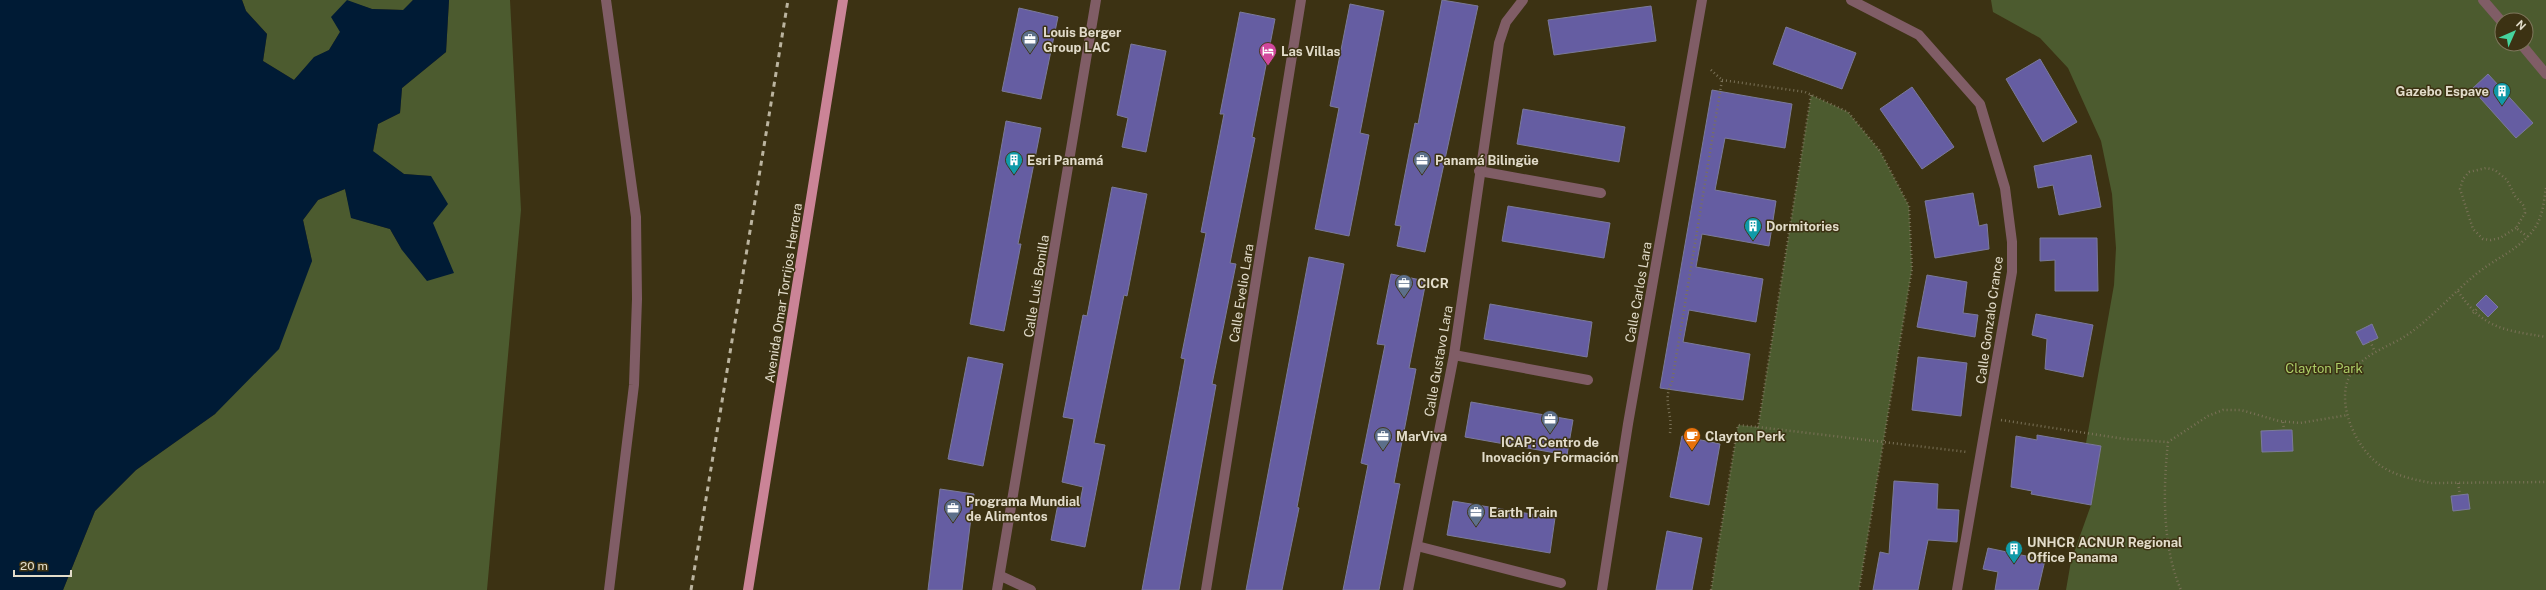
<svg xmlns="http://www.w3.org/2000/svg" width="2546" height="590" font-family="'Public Sans',sans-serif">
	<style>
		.green { fill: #4c5b2f; fill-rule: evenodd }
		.water { fill: #001b35 }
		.building { fill: #655da2; stroke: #7b7a9a }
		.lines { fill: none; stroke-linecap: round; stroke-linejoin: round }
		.path { stroke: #7b7258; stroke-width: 2.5; stroke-dasharray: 1 3; stroke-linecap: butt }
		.lane { stroke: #805d66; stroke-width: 10 }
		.street { stroke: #805d66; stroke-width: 10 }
		.primary { stroke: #cb8497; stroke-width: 10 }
		.rail { stroke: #bbb49f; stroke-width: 3; stroke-dasharray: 5 5; stroke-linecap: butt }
		.labels { text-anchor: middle; stroke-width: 3; stroke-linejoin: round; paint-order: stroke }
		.poi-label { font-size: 13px; font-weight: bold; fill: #e2dcca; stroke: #3c3213; text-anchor: start }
		.street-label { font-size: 13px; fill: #e2dcca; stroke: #3c3213 }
		.park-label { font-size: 13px; fill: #acce67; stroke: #3c3213 }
	</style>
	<rect width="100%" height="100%" fill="#3c3213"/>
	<!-- green -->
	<path class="green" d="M242,0H413L404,10L372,9L347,1L340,32L329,50L314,58L294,80L263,61L267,34L246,11Z
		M449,0H510L521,210L487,590H63L95,511L136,470L215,414L312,261L303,220L318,200L345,189L352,218L390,229L402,250L433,222L431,176L404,174L373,152L378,124L400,113L402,88L446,52Z
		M1991,0H2546V590H2066L2071,561L2091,505L2101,446L2086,443L2114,285L2116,248L2112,194L2101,141L2068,68L2040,38L1993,12ZM2502,20H2526V44H2502Z
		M1811,95L1848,112L1880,151L1909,206L1912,269L1859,590H1711L1738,425L1758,427Z"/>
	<!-- water -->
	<path class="water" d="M0,0H242L246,11L267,34L263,61L294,80L314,57L329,50L340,32L331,17L347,0L372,9L403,10L413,0H449L446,52L402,88L400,113L378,124L373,151L404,174L431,176L448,204L433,223L454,273L427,281L402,250L390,229L351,218L345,189L318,200L303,220L312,261L279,349L215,414L136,470L95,511L63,590H0Z"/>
	<!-- building -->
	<path class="building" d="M1442,0L1478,6L1425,252L1397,246L1401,226L1395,225L1415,123L1418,124Z
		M1350,4L1384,11L1360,133L1369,135L1349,236L1315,229L1339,108L1330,106Z
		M1651,6L1656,41L1554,55L1548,20Z
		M1019,8L1058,17L1041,99L1002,91Z
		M1240,12L1275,19L1252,137L1255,138L1230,263L1236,264L1212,384L1216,385L1179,590H1142L1185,359L1181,358L1206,233L1201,232L1224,114H1220Z
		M1786,27L1856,53L1842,89L1773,64Z
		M1131,44L1166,51L1146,152L1122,147L1128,118L1117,115Z
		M2040,59L2077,122L2043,142L2006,79Z
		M2488,74L2533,123L2516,138L2472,89Z
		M1912,87L1954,147L1922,169L1880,109Z
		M1712,90L1792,104L1785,148L1725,138L1715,190L1776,201L1769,246L1702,234L1696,267L1763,279L1756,322L1689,310L1683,342L1750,354L1743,400L1660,388Z
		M1523,109L1625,127L1619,162L1517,144Z
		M1006,121L1041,128L1018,244H1021L1004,331L970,324Z
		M2091,155L2101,207L2059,215L2053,185L2038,188L2034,166Z
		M1112,187L1147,194L1127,296L1124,295L1094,443L1105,445L1085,547L1051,540L1058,504L1079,506L1083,487L1062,482L1074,419L1063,417L1083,315L1087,316Z
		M1973,193L1979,226L1987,224L1989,249L1935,258L1925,201Z
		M1508,206L1610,223L1604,258L1502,241Z
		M2040,238H2097L2098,291H2055V260L2040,261Z
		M1309,257L1344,264L1297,507L1299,508L1282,590H1246Z
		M1391,274L1426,281L1409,368L1416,369L1394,483L1400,484L1379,590H1343L1368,465L1361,463L1385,345L1377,344Z
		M1927,275L1967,282L1963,313L1978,315L1975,337L1917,327Z
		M2486,295L2498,307L2488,317L2476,305Z
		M1490,304L1592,322L1587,357L1484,339Z
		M2036,314L2093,325L2083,377L2045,369L2047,339L2032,335Z
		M2372,324L2378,338L2363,345L2356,332Z
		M968,357L1003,364L983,466L948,459Z
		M1918,357L1967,363L1961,416L1912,410Z
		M1471,402L1573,420L1567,455L1465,437Z
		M2284,430H2292L2293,451L2262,452L2261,431Z
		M2037,435L2101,446L2091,505L2031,494L2032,491L2011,487L2016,436L2037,440Z
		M1682,436L1720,444L1709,505L1670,497Z
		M1894,481L1938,484L1937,509L1959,510L1957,542L1928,540L1918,590H1873L1880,552L1889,554Z
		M940,489L974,494L962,590H928Z
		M2468,494L2470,509L2453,511L2451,496Z
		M1453,501L1555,518L1550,553L1447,535Z
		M1667,531L1702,538L1692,590H1656Z
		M1988,548L2045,560L2038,590H1995L1998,572L1983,569Z"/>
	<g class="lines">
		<!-- path -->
		<path class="path" d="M1722,80L1805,92L1848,112L1880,151L1909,206L1912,269L1859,590
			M1811,95L1758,427L1967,452
			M2546,188C2544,200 2543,215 2536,226C2522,249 2495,258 2475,275C2452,294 2432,318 2407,335C2389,347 2365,353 2352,372C2333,400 2356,449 2381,466C2396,476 2415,480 2432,483L2546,482
			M2516,228L2500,238L2491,240L2483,239L2473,229L2460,189L2463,179L2469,172L2486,168L2495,170L2507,180L2515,196L2524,206L2525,213L2516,228L2528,237
			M2458,291C2483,329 2504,330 2546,337
			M2473,313L2478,308
			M2370,341L2375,352
			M2001,420L2125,439L2168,442L2208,416L2223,410H2241L2279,421L2300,423L2348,415
			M2283,422L2284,430
			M1670,433C1673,414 1662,400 1672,382L1722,80L1710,69
			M2168,442C2163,488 2162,547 2181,590
			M2458,483L2460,495
			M1711,590L1738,425L1758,427"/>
		<!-- lane -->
		<path class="lane" d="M606,0L636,217L637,299L634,385L609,590
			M2483,0L2502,22
			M2521,44L2546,74
			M1479,171L1601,193
			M1454,355L1588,380
			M1417,546L1561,583"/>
		<!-- street -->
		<path class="street" d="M1851,0L1919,35L1980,104L2005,188L2012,242V272L1957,590
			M1001,576L1031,590
			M997,590L1096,0
			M1206,590L1301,0
			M1408,590L1454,355L1499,43L1506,22L1523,0
			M1602,590L1628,424L1702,0"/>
		<!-- primary -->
		<path class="primary" d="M748,590L843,0"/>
		<!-- rail -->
		<path class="rail" d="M691,590L788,0"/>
	</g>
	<!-- icons -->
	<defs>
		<symbol id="office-pin" viewBox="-11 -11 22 30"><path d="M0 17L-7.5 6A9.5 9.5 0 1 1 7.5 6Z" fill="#5c6f8a" stroke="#3c3213"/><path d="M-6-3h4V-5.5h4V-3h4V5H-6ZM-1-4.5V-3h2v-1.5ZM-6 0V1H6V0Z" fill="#fff"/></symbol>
		<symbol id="hotel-pin" viewBox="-11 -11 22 30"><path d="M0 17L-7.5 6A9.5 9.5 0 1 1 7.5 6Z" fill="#d1479c" stroke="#3c3213"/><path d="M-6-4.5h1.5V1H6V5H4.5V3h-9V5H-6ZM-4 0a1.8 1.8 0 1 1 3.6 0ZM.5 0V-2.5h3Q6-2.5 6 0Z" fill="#fff"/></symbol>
		<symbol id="building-pin" viewBox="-11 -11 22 30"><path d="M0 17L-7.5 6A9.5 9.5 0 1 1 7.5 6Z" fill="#0f9aa8" stroke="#3c3213"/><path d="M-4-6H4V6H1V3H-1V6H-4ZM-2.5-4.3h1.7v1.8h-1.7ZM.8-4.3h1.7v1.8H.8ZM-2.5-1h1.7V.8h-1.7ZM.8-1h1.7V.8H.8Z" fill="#fff"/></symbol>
		<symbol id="cafe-pin" viewBox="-11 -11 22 30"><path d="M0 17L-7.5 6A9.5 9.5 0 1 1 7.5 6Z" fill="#e8710a" stroke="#3c3213"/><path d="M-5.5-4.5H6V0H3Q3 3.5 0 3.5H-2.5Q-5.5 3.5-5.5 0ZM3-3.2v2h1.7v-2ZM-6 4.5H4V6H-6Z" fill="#fff"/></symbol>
	</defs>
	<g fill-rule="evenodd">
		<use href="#office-pin" x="1020" y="29" width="20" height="27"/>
		<use href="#hotel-pin" x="1258" y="41" width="20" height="27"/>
		<use href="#building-pin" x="2492" y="81" width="20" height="27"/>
		<use href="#building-pin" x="1004" y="150" width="20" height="27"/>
		<use href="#office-pin" x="1412" y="150" width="20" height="27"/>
		<use href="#building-pin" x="1743" y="216" width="20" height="27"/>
		<use href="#office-pin" x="1394" y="273" width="20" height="27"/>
		<use href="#office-pin" x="1540" y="409" width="20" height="27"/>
		<use href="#office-pin" x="1373" y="426" width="20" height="27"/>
		<use href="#cafe-pin" x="1682" y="426" width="20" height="27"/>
		<use href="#office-pin" x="943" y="498" width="20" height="27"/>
		<use href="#office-pin" x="1466" y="502" width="20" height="27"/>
		<use href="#building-pin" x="2004" y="539" width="20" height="27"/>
	</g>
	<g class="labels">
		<!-- poi labels -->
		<g class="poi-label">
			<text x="1043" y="37">Louis Berger<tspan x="1043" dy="15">Group LAC</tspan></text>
			<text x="1281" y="56">Las Villas</text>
			<text x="2489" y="96" text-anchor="end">Gazebo Espave</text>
			<text x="1027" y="165">Esri Panamá</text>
			<text x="1435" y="165">Panamá Bilingüe</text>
			<text x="1766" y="231">Dormitories</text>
			<text x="1417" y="288">CICR</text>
			<text x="1396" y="441">MarViva</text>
			<text x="1705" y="441">Clayton Perk</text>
			<text x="1550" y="447" text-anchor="middle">ICAP: Centro de<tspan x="1550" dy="15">Inovación y Formación</tspan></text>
			<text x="966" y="506">Programa Mundial<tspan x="966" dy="15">de Alimentos</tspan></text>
			<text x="1489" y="517">Earth Train</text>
			<text x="2027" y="547">UNHCR ACNUR Regional<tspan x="2027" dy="15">Office Panama</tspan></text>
		</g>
		<!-- street labels -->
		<g class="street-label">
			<text transform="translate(1036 286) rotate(-81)" y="5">Calle Luis Bonilla</text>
			<text transform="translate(1638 292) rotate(-80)" y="5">Calle Carlos Lara</text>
			<text transform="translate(783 293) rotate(-81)" y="5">Avenida Omar Torrijos Herrera</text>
			<text transform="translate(1241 293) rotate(-81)" y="5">Calle Evelio Lara</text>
			<text transform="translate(1989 320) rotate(-82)" y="5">Calle Gonzalo Crance</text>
			<text transform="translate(1438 361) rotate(-80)" y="5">Calle Gustavo Lara</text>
		</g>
		<!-- park labels -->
		<g class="park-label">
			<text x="2324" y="373">Clayton Park</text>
		</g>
	</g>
	<!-- north arrow -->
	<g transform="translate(2514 32) rotate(45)"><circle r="19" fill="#3c3213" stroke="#7e765c"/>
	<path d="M0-3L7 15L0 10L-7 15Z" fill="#46d49e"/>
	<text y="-6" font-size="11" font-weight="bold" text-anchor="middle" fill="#e2dcca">N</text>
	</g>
	<!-- scale -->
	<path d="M14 570v6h57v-6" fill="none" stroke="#e2dcca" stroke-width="2"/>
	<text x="20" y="570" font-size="12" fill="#e2dcca" stroke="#3c3213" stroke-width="3" paint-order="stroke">20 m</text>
</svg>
